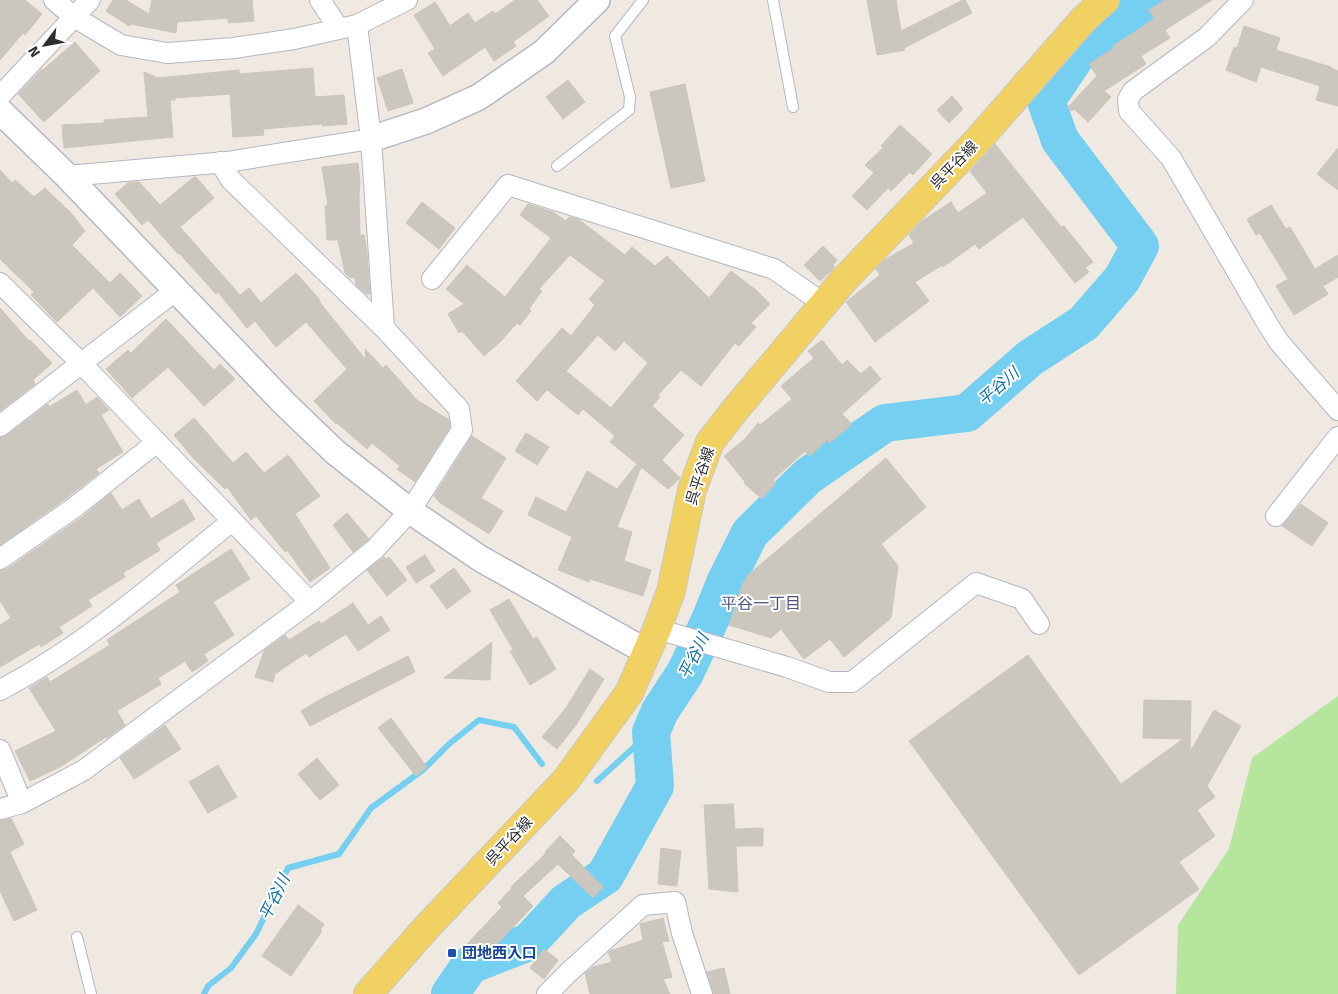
<svg xmlns="http://www.w3.org/2000/svg" width="1338" height="994" font-family="Signika,'Noto Sans JP',sans-serif">
	<style>
		.green { fill: #b6e59e }
		.lines { fill: none; stroke-linecap: round; stroke-linejoin: round }
		.stream { stroke: #75cff0; stroke-width: 6 }
		.river { stroke: #75cff0; stroke-width: 38 }
		.building { fill: #cbc7bf; stroke: #cbc5ba; fill-rule: evenodd }
		.service-casing { stroke: #b4b7c1; stroke-width: 12 }
		.minor-casing { stroke: #b4b7c1; stroke-width: 22 }
		.tertiary-casing { stroke: #b4b7c1; stroke-width: 28 }
		.primary-casing { stroke: #c9c9c9; stroke-width: 30 }
		.service { stroke: #fff; stroke-width: 10 }
		.minor { stroke: #fff; stroke-width: 20 }
		.tertiary { stroke: #fff; stroke-width: 25 }
		.primary { stroke: #f2d163; stroke-width: 28 }
		.transit-dot { fill: #1a4fb4; stroke: #fff; stroke-width: 2 }
		.labels { text-anchor: middle; stroke-width: 4; stroke-linejoin: round; paint-order: stroke }
		.street-label { font-size: 15px; fill: #2e2e2e; stroke: #fff }
		.transit-label { font-size: 15px; font-weight: bold; fill: #164399; stroke: #fff; text-anchor: start }
		.water-label { font-size: 16px; font-style: italic; fill: #0d6fa3; stroke: #fff }
		.neighbourhood-label { font-size: 16px; fill: #4d5680; stroke: #fff }
	</style>
	<rect width="100%" height="100%" fill="#efe9e1"/>
	<!-- green -->
	<path class="green" d="M1338,696V994H1176L1178,925L1229,849L1252,758Z"/>
	<g class="lines">
		<!-- stream -->
		<path class="stream" d="M597,781L651,732
			M204,994L208,986L231,968L256,934L288,868L339,854L371,808L423,770L449,744L479,720L514,727L542,764"/>
		<!-- river -->
		<path class="river" d="M450,994L470,965L529,942L566,902L605,876L655,786L651,732L660,711L685,673L711,618L725,583L750,533L808,476L885,423L967,413L1030,358L1084,323L1122,279L1140,246L1060,140L1046,101L1079,52L1118,27L1147,0"/>
	</g>
	<!-- building -->
	<path class="building" d="M0,0H25L42,14L25,35L23,33L0,60Z
		M113,0H126L149,14L152,0H252L254,21L228,23V18L177,22L176,33L131,24L129,26L106,11Z
		M515,0H537L549,16L513,42L516,46L494,61L485,47L443,76L428,53L435,49L414,15L435,2L450,26L468,13L475,23L493,11L495,14Z
		M867,0H896L901,31L963,0H965L972,13L904,48L905,50L877,55Z
		M1165,0H1212L1165,30L1170,38L1141,56L1146,64L1104,91L1111,97L1088,122L1074,109L1071,111L1068,107L1097,76L1089,64L1114,48L1113,46L1154,19L1149,10Z
		M1244,26L1280,38L1276,50L1331,67V68L1338,71V106L1316,100L1320,86L1261,67L1256,82L1226,70L1234,47L1237,48Z
		M75,42L100,71L44,122L18,94L42,69L43,70Z
		M313,68L315,97L344,95L347,124L322,126V124L263,129L264,135L233,137L230,94L175,98V100H170L173,137L64,148L62,125L104,123V120L148,117L144,72L158,78L239,70V74Z
		M402,69L413,103L388,111L377,78Z
		M568,80L585,102L563,119L546,97Z
		M685,84L705,181L671,188L650,92Z
		M952,96L963,109L949,123L937,110Z
		M900,125L932,154L913,175L910,172L891,191L888,188L867,210L852,196L874,173L865,165L883,148L881,146Z
		M995,144L1061,227L1064,226L1093,262L1085,268L1089,272L1075,283L1023,217L979,249L975,244L943,267L942,265L915,282L929,301L875,342L846,302L880,275L876,269L884,260L914,243L909,235L922,221L951,202L958,213L987,193L970,171Z
		M1338,148V190L1317,174Z
		M358,163L360,181L359,196L360,235H364L367,253L370,294H366L356,285L355,277L350,278L345,273L338,240H327L325,206H328L322,167Z
		M0,170L12,183L15,180L34,197L45,188L72,214L85,231L72,245L110,283L120,273L142,296L120,317L93,288L57,322L31,295L34,292L0,259Z
		M194,177H196L214,198L180,227L240,295L249,288L261,303L296,273L320,300H318L366,360L365,349L383,368L386,365L417,400L449,420L450,427L415,482L397,469L400,466L372,443L367,449L337,423L336,424L314,401L347,369L306,322L276,347L255,321L247,328L218,292L216,294L179,253L178,254L148,220L142,225L115,194L128,183L139,182L160,205Z
		M422,202L455,228L439,249L406,223Z
		M528,204L553,212L566,221L569,217L578,219L625,255L632,247L655,266L667,256L709,298L731,271L756,290L770,304L751,323L756,327L739,346L735,343L701,386L681,370L658,395L660,397L652,406L684,435L662,460L680,478L668,489L641,467L617,527L632,532L624,561L651,570L643,596L590,579L589,582L558,570L572,537L528,515L536,497L566,512L587,471L617,489L637,464L610,442L615,436L583,409L578,415L547,390L537,401L516,381L562,328L571,336L595,305L589,299L605,281L570,255L539,289L542,291L529,309L531,311L520,325L517,323L500,342L484,356L462,331L459,333L448,314L464,304L446,289L467,265L505,297L551,238L520,215ZM598,335L615,351L624,341L648,363L611,408L566,371Z
		M1271,205L1286,229L1290,227L1315,269L1338,255V277L1323,286L1328,294L1294,315L1276,286L1288,279L1260,233L1256,235L1247,219Z
		M823,246L837,260L833,265L835,267L820,281L804,265Z
		M0,308L29,341L30,340L52,363L33,380L35,384L0,411Z
		M166,319L214,370L220,364L235,379L204,406L168,367L132,398L106,369L128,350L131,353Z
		M822,340L842,365L847,360L861,374L870,366L881,379L842,414L852,424L830,443L827,440L810,456L805,451L773,480L776,483L762,499L744,483L745,482L724,456L745,439L758,423L760,425L792,399L781,386L814,358L808,351Z
		M77,390L86,405L97,397L109,410L101,415L123,452L96,469L99,473L68,497L0,545V438L7,435L48,404L49,407Z
		M194,418L233,463L246,452L264,473L288,455L320,496L295,514L330,568L310,582L287,550L285,552L256,516L251,520L227,487L225,489L193,458L174,435Z
		M526,433L549,447L537,465L515,451Z
		M472,436L506,458L481,498L503,511L489,534L439,502L434,496Z
		M886,458L926,507L881,544L898,566L891,618L844,657L830,639L804,659L781,629L771,638L729,625L742,585L748,575Z
		M111,493L122,510L139,499L151,519L183,499L195,519L156,543L160,550L123,573L125,577L88,600L92,606L59,627L63,633L41,647L39,644L0,667V625L11,618L0,601V571L7,569L82,517Z
		M1301,504L1328,523L1312,546L1282,526Z
		M347,513L369,539L353,552L333,525Z
		M231,549L250,579L213,602L234,635L204,654L208,661L192,672L185,661L158,678L161,684L117,711L125,725L107,738L106,737L60,767L30,781L15,751L56,731L29,688L47,677L50,682L110,645L107,640L180,592L176,585Z
		M425,555L435,571L416,583L406,567Z
		M384,557L386,559L389,557L407,580L387,596L367,570Z
		M454,568L471,591L447,609L430,586Z
		M509,599L533,639L537,637L556,669L530,685L510,651H514L490,610Z
		M353,603L368,625L381,616L390,630L358,651L346,634L309,657L306,653L275,674L273,682L255,677L264,651L285,635L289,640L319,621L321,624Z
		M492,642L490,680L444,678Z
		M1028,655L1121,784L1183,739L1143,738L1144,700L1191,701L1190,752L1214,710L1241,726L1207,786L1215,797L1197,810L1215,836L1179,862L1199,889L1079,975L909,741Z
		M408,656L415,672L310,726L301,711L321,699Z
		M590,669L604,679L576,725L557,749L542,737L566,708Z
		M391,718L427,767L416,776L378,728Z
		M165,725L181,749L134,779L120,758Z
		M317,758L339,785L320,800L298,774Z
		M218,765L237,797L208,813L189,782Z
		M733,804L735,829L763,828V846H736L738,892L709,889L704,805Z
		M11,818L24,844L10,852L37,910L14,921L0,891V821Z
		M560,836L575,851L572,855L603,887L593,898L558,864L523,896L533,906L483,959L467,944L502,907L498,903L512,888L511,887L546,853L545,852Z
		M661,848L681,851L677,886L658,884Z
		M298,905L324,924L320,930L322,931L291,976L262,956Z
		M663,918L669,941L662,942L672,977L663,979L670,994H590L585,973L593,967L612,962L608,952L610,951L643,940L640,924Z
		M544,949L558,960L544,979L530,968Z
		M724,968L730,994H714L707,972Z"/>
	<g class="lines">
		<defs>
			<path id="service" d="M773,0L793,107
				M557,166L629,110L630,97L615,36L643,0
				M77,937L91,994"/>
			<path id="minor" d="M54,0L74,17L121,45L167,53L234,48L294,39L357,25L407,0
				M320,0L339,29
				M1243,0L1207,37L1133,91L1128,99L1129,111L1171,158L1267,323L1279,342L1338,410
				M357,25L371,139L384,328
				M0,96L90,0
				M67,176L227,162L371,139
				M432,279L508,185L774,269L824,304
				M0,283L81,363L310,602
				M0,426L175,291
				M1276,516L1338,437
				M0,559L75,507L157,442
				M657,629L787,667L829,682H852L976,583L1022,599L1039,624
				M0,690C85,646 158,581 232,521
				M0,750L22,803
				M0,809L22,803L84,770L310,602L375,549L410,511L462,430L459,409L384,328L231,180L220,162
				M547,994L568,973L643,905L675,902L682,933L702,994"/>
			<path id="tertiary" d="M0,111L67,176L284,403L335,452L410,511L481,559L647,652
				M371,139L426,121L479,97L544,52L597,0"/>
			<path id="primary" d="M368,994L427,927L566,780L629,693L657,629L671,591L692,490L710,442L735,410L843,281L978,140L1084,19L1105,0"/>
		</defs>
		<!-- service casing -->
		<use href="#service" class="service-casing"/>
		<!-- minor casing -->
		<use href="#minor" class="minor-casing"/>
		<!-- tertiary casing -->
		<use href="#tertiary" class="tertiary-casing"/>
		<!-- primary casing -->
		<use href="#primary" class="primary-casing"/>
		<!-- service -->
		<use href="#service" class="service"/>
		<!-- minor -->
		<use href="#minor" class="minor"/>
		<!-- tertiary -->
		<use href="#tertiary" class="tertiary"/>
		<!-- primary -->
		<use href="#primary" class="primary"/>
	</g>
	<!-- markers -->
	<rect class="transit-dot" x="447" y="948" width="10" height="10" rx="2.5"/>
	<g class="labels">
		<!-- street labels -->
		<g class="street-label">
			<text transform="translate(954 165) rotate(-46)" y="5">呉平谷線</text>
			<text transform="translate(700 476) rotate(-72)" y="5">呉平谷線</text>
			<text transform="translate(509 841) rotate(-47)" y="5">呉平谷線</text>
		</g>
		<!-- transit labels -->
		<g class="transit-label">
			<text x="462" y="958">団地西入口</text>
		</g>
		<!-- water labels -->
		<g class="water-label">
			<text transform="translate(998 386) rotate(-41)" y="6">平谷川</text>
			<text transform="translate(693 656) rotate(-64)" y="6">平谷川</text>
			<text transform="translate(274 897) rotate(-64)" y="6">平谷川</text>
		</g>
		<!-- neighbourhood labels -->
		<g class="neighbourhood-label">
			<text x="761" y="609">平谷一丁目</text>
		</g>
	</g>
	<!-- north arrow -->
	<g transform="translate(45 45) rotate(238)" stroke="#ffffff" stroke-width="4" paint-order="stroke">
	<path d="M0-4L9 19L0 12L-9 19Z" fill="#2e2e2e"/>
	<text y="-8" font-size="14" font-weight="bold" text-anchor="middle" fill="#2e2e2e">N</text>
	</g>
</svg>
